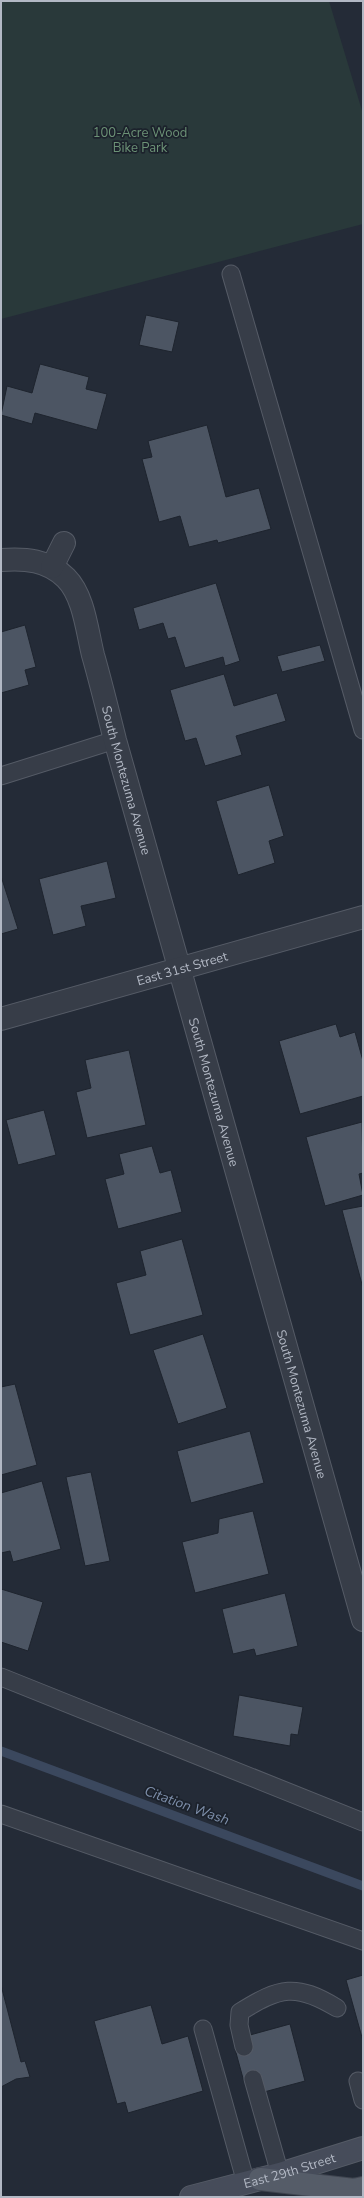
<svg xmlns="http://www.w3.org/2000/svg" width="364" height="2198" font-family="'Nunito Sans',sans-serif">
	<style>
		.green { fill: #29393a }
		.lines { fill: none; stroke-linecap: round; stroke-linejoin: round }
		.stream { stroke: #3b485e; stroke-width: 9 }
		.building { fill: #4c5563; stroke: #1e242e }
		.lane-casing { stroke: #555b66; stroke-width: 19 }
		.street-casing { stroke: #555b66; stroke-width: 24 }
		.secondary-casing { stroke: #555b66; stroke-width: 24 }
		.primary-casing { stroke: #404651; stroke-width: 24 }
		.lane { stroke: #373d48; stroke-width: 17 }
		.street { stroke: #373d48; stroke-width: 22 }
		.secondary { stroke: #464c5a; stroke-width: 22 }
		.primary { stroke: #555c68; stroke-width: 22 }
		.labels { text-anchor: middle; stroke-width: 3.5; stroke-linejoin: round; paint-order: stroke }
		.park-label { font-size: 13px; fill: #6c9276; stroke: #1c222c }
		.street-label { font-size: 13px; fill: #b2b8c4; stroke: #1c222c }
		.water-label { font-size: 14px; font-style: italic; fill: #7d8ea9; stroke: #1c222c }
	</style>
	<rect width="100%" height="100%" fill="#242b37"/>
	<!-- green -->
	<path class="green" d="M1,1H329L363,114V224L1,319Z"/>
	<g class="lines">
		<!-- stream -->
		<path class="stream" d="M1,1751L363,1886"/>
	</g>
	<!-- building -->
	<path class="building" d="M146,315L179,322L172,352L139,345Z
		M40,364L89,377L86,389L107,394L97,430L35,413L32,424L1,415L7,386L32,393Z
		M207,425L226,497L259,488L271,529L218,543L217,540L189,547L180,516L159,522L142,459L152,457L148,441Z
		M216,583L240,661L225,666L223,657L185,668L175,637L168,639L163,623L139,630L133,608Z
		M25,625L36,667L25,670L29,685L1,693V632Z
		M320,645L325,661L282,672L277,656Z
		M224,674L234,706L277,693L286,721L236,736L242,755L205,766L196,738L185,741L170,690Z
		M269,785L284,836L269,841L275,863L238,875L216,801Z
		M107,861L116,898L81,906L86,926L53,935L39,879Z
		M1,876L18,929L1,934Z
		M336,1024L340,1037L355,1032L363,1061V1096L300,1114L279,1041Z
		M129,1050L146,1125L87,1138L76,1092L91,1088L85,1060Z
		M44,1110L56,1155L18,1165L6,1120Z
		M362,1122L363,1173L359,1174L363,1195L325,1206L306,1137Z
		M152,1146L160,1173L171,1170L182,1212L118,1229L105,1179L124,1174L119,1154Z
		M363,1206V1288L342,1210Z
		M182,1239L203,1315L130,1335L116,1283L146,1275L140,1251Z
		M203,1334L227,1408L178,1424L153,1350Z
		M15,1384L37,1465L1,1475V1387Z
		M250,1431L264,1483L191,1503L177,1451Z
		M91,1472L110,1561L85,1566L66,1477Z
		M42,1481L61,1549L13,1562L10,1551L1,1553V1493Z
		M253,1511L269,1574L195,1593L182,1542L218,1533L219,1519Z
		M1,1589L43,1602L28,1651L1,1642Z
		M285,1593L298,1646L256,1656L254,1649L233,1654L222,1609Z
		M239,1695L303,1707L298,1735L291,1734L290,1746L233,1736Z
		M363,1975V2041L346,1980Z
		M1,1985L21,2062L25,2061L30,2077L16,2079L1,2087Z
		M151,2005L162,2044L188,2036L203,2091L128,2113L125,2102L117,2104L94,2021Z
		M290,2024L305,2081L264,2092L260,2077L244,2082L235,2049L252,2045L250,2035Z"/>
	<g class="lines">
		<defs>
			<path id="lane" d="M231,274L363,730
				M1,776L115,740
				M1,1677L363,1822
				M1,1814L363,1941
				M203,2029L246,2183
				M244,2047L239,2025L240,2012C280,1987 296,1983 337,2008
				M253,2079L280,2174
				M358,2081L363,2100"/>
			<g id="street">
				<path id="s1" d="M1,560C25,558 48,560 66,578C84,596 87,631 93,655C101,683 108,712 115,740L363,1620"/>
				<path d="M52,567L64,543"/>
				<path id="s2" d="M1,1019L363,917"/>
			</g>
			<g id="secondary">
				<path id="s3" d="M191,2197L280,2174L363,2148"/>
			</g>
			<path id="primary" d="M260,2179L354,2190L363,2188"/>
		</defs>
		<!-- lane casing -->
		<use href="#lane" class="lane-casing"/>
		<!-- street casing -->
		<use href="#street" class="street-casing"/>
		<!-- secondary casing -->
		<use href="#secondary" class="secondary-casing"/>
		<!-- primary casing -->
		<use href="#primary" class="primary-casing"/>
		<!-- lane -->
		<use href="#lane" class="lane"/>
		<!-- street -->
		<use href="#street" class="street"/>
		<!-- secondary -->
		<use href="#secondary" class="secondary"/>
		<!-- primary -->
		<use href="#primary" class="primary"/>
	</g>
	<g class="labels">
		<!-- park labels -->
		<g class="park-label">
			<text x="140" y="137">100-Acre Wood<tspan x="140" dy="15">Bike Park</tspan></text>
		</g>
		<!-- street labels -->
		<g class="street-label">
			<text dy="5" stroke="none"><textPath href="#s1" startOffset="282">South Montezuma Avenue</textPath></text>
			<text dy="5" stroke="none"><textPath href="#s2" startOffset="188">East 31st Street</textPath></text>
			<text dy="5" stroke="none"><textPath href="#s1" startOffset="606">South Montezuma Avenue</textPath></text>
			<text dy="5" stroke="none"><textPath href="#s1" startOffset="930">South Montezuma Avenue</textPath></text>
			<text dy="5" stroke="none"><textPath href="#s3" startOffset="102">East 29th Street</textPath></text>
		</g>
		<!-- water labels -->
		<g class="water-label">
			<text transform="translate(187 1805) rotate(20)" y="5">Citation Wash</text>
		</g>
	</g>
	<!-- border -->
	<rect width="364" height="2198" fill="none" stroke="#b2b8c4" stroke-width="4"/>
</svg>
